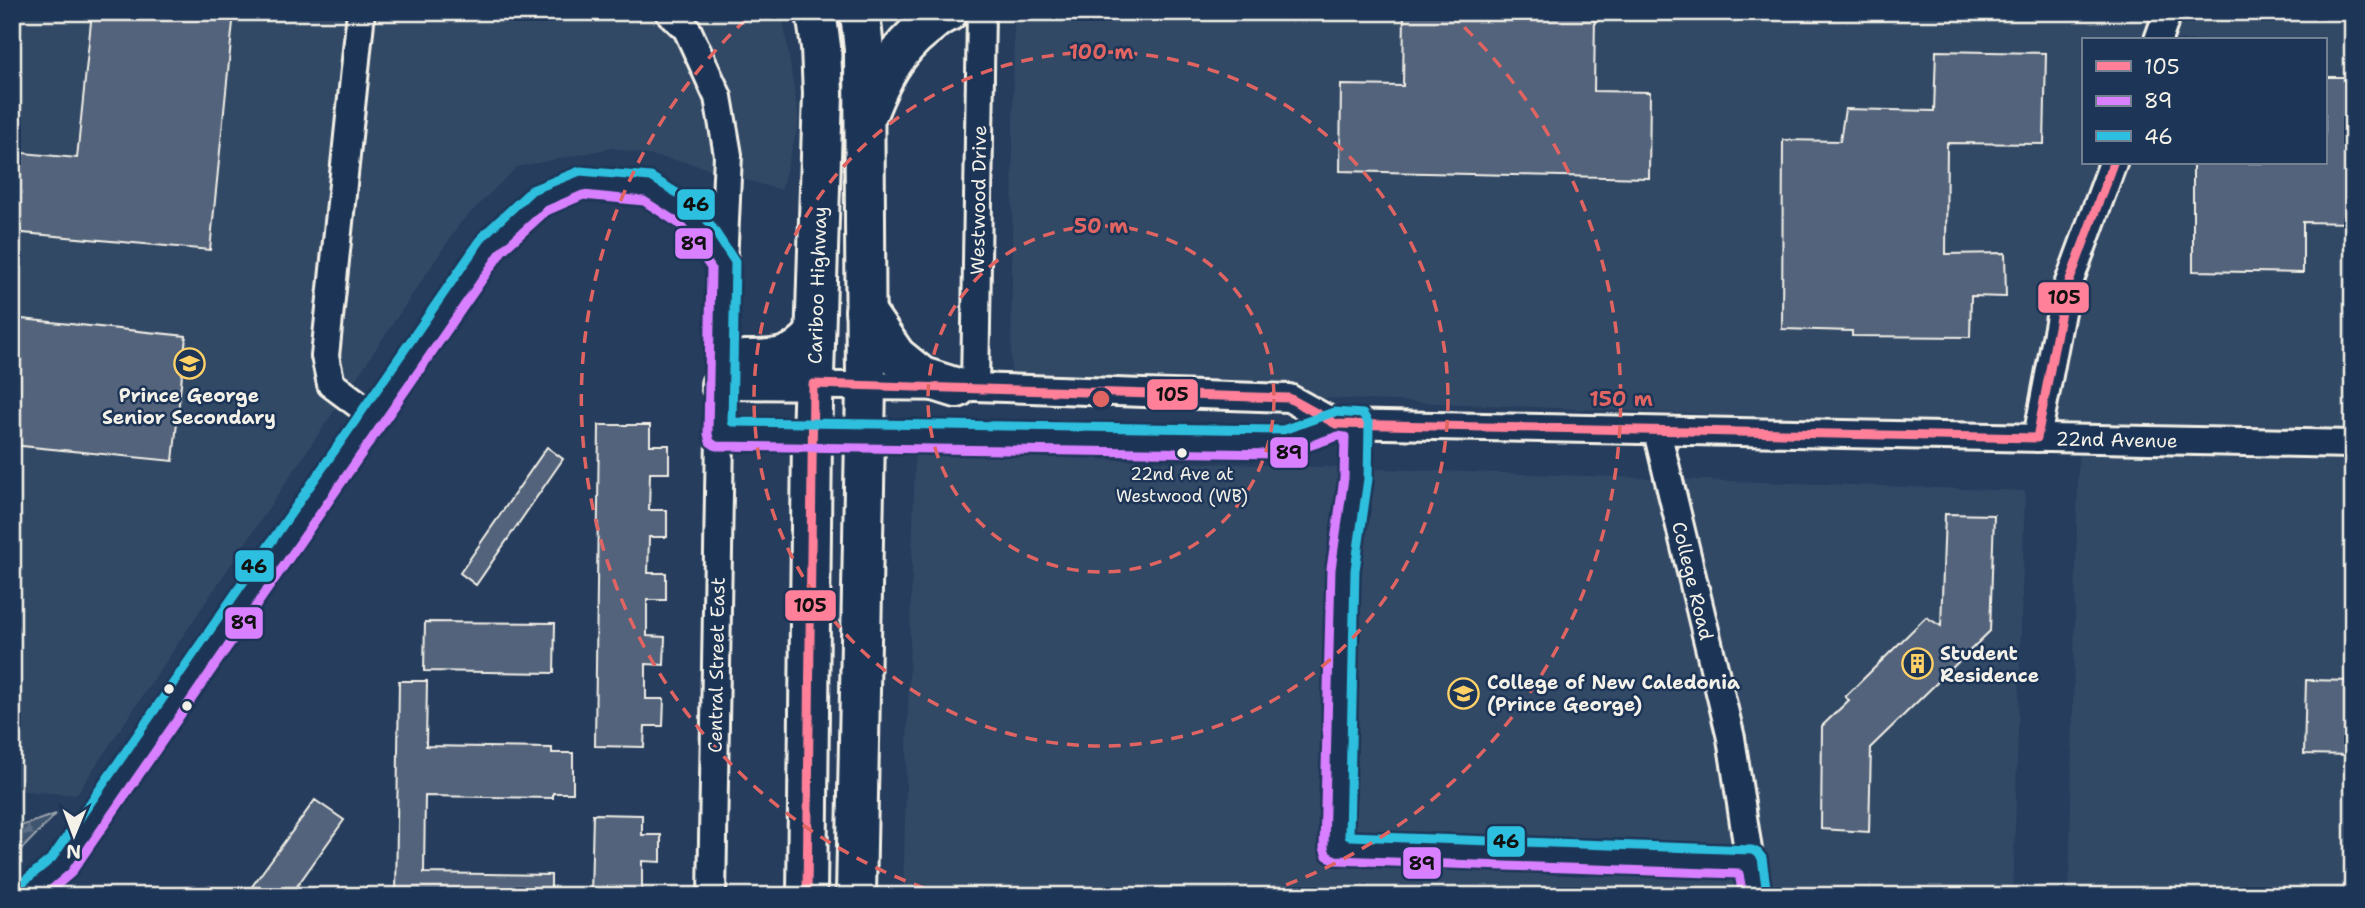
<svg xmlns="http://www.w3.org/2000/svg" width="2365" height="908" font-family="'Shantell Sans',sans-serif">
	<style>
		.built { fill: #334966; fill-rule: evenodd }
		.grass { fill: #40546f; stroke: #9aa2ac; stroke-width: 2 }
		.forest { fill: url(#forest-firs); stroke: #9aa2ac; stroke-width: 2 }
		.building { fill: #52647b; stroke: #f4f1e8; stroke-width: 2 }
		.lines { fill: none; stroke-linecap: round; stroke-linejoin: round }
		.minor-casing { stroke: #f4f1e8; stroke-width: 32 }
		.highway-casing { stroke: #f4f1e8; stroke-width: 44 }
		.minor { stroke: #1d3557; stroke-width: 26 }
		.highway { stroke: #1d3557; stroke-width: 38 }
		.bus-1-casing { stroke: #1d3557; stroke-width: 14 }
		.bus-2-casing { stroke: #1d3557; stroke-width: 14 }
		.bus-3-casing { stroke: #1d3557; stroke-width: 14 }
		.bus-1 { stroke: #ff8098; stroke-width: 9 }
		.bus-2 { stroke: #d880ff; stroke-width: 9 }
		.bus-3 { stroke: #2dbfdf; stroke-width: 9 }
		.ring { fill: none; stroke: #df6462; stroke-width: 3.5; stroke-dasharray: 12 9 }
		.bus-dot { fill: #f4f1e8; stroke: #1d3557; stroke-width: 2.5 }
		.labels { text-anchor: middle; stroke-width: 5; stroke-linejoin: round; paint-order: stroke }
		.bus-label { font-size: 17px; fill: #f4f1e8; stroke: #1d3557 }
		.street-label { font-size: 19px; fill: #f4f1e8; stroke: #1d3557 }
		.poi-label { font-size: 19px; font-weight: bold; fill: #f4f1e8; stroke: #1d3557; text-anchor: start }
		.centre { fill: #df6462; stroke: #1d3557; stroke-width: 3.5 }
		.ring-label { font-size: 21px; text-anchor: middle; font-weight: bold; fill: #df6462; stroke: #1d3557; stroke-width: 5; stroke-linejoin: round; paint-order: stroke }
		.line-badge { stroke: #1d3557; stroke-width: 2.5 }
		.pale-badge-label { font-size: 19px; text-anchor: middle; font-weight: bold; fill: #111 }
	</style>
	<defs>
		<pattern id="forest-firs" width="22" height="20" patternUnits="userSpaceOnUse" patternTransform="scale(1.75)"><rect width="22" height="20" fill="#40546f"/><path d="M5 1l3.5 6h-7zM16 11l3.5 6h-7z" fill="#5c6d84"/></pattern>
	</defs>
	<rect width="100%" height="100%" fill="#263d5d"/>
	<filter id="ink" filterUnits="userSpaceOnUse"><feTurbulence type="fractalNoise" baseFrequency=".0143" numOctaves="2"/><feDisplacementMap in="SourceGraphic" scale="14" xChannelSelector="R" yChannelSelector="G"/><feConvolveMatrix kernelMatrix="1 2 1 2 8 2 1 2 1" color-interpolation-filters="sRGB"/></filter>
	<g filter="url(#ink)">
		<!-- built -->
		<path class="built" d="M12,12H782L799,121L781,190L685,162L612,148L517,167L461,222L76,795L12,790Z
			M1014,12H2353V896H2069L2079,430L1011,385ZM2083,40H2325V163H2083Z
			M915,453L2025,491L2013,896H903Z"/>
		<!-- grass -->
		<path class="grass" d="M1393,892L1532,895V896H1393Z"/>
		<!-- forest -->
		<path class="forest" d="M56,814L12,859V829Z"/>
		<!-- building -->
		<path class="building" d="M92,12H234L210,250L12,232V152L77,158Z
			M1404,12H1595L1594,91L1650,92L1649,178L1340,171L1341,85L1403,86Z
			M1936,51L2046,53L2044,144L1947,143L1946,254L2005,253L2006,297L1971,296L1970,337L1852,336V331L1782,329L1783,140L1840,141L1845,109L1934,111Z
			M2325,77H2353V223L2303,222V273L2193,271V163H2325Z
			M12,318L186,336L173,461L12,445Z
			M599,425H650V445H669V473H650L649,510H667V537H649L648,573H666V600H647V636L665,637L664,665L646,664V699H664L663,726H645L644,747L595,746Z
			M547,447L563,459L476,585L460,573Z
			M1945,514L1994,515L1990,631L1871,747L1869,832L1821,829L1822,726L1849,700L1845,697L1926,617L1941,626Z
			M425,622L555,623L554,673L424,671Z
			M2306,680L2353,681V755L2304,754Z
			M399,681H427L426,746L552,748V753H573V793H553V798L425,796L424,873L551,875V896H396Z
			M315,800L344,820L290,896H245Z
			M593,814L642,815V835H661V862L642,861V896H591Z"/>
		<g class="lines">
			<defs>
				<g id="minor">
					<path d="M361,12L325,356L331,384L374,416"/>
					<path d="M669,12L687,29L718,97L728,155L723,264L712,896"/>
					<path d="M2158,40L2168,12"/>
					<path d="M721,385L975,387L1289,398L1336,424"/>
					<path id="s1" d="M975,387L981,12"/>
					<path d="M1357,425L1356,479L1343,569L1336,848L1750,862"/>
					<path id="s2" d="M1657,431L1731,738L1755,896"/>
					<path id="s3" d="M720,434L1285,442L1336,424L2353,444"/>
					<path d="M2037,438L2064,296L2113,163"/>
					<path d="M25,896L61,866L493,243L539,200L581,183L648,189L690,216L723,264"/>
				</g>
				<g id="highway">
					<path d="M868,112C881,79 896,50 924,28C932,22 938,15 948,12"/>
					<path d="M865,311L896,356L922,377L957,388"/>
					<path d="M721,385L745,360C778,360 792,360 815,334"/>
					<path id="s4" d="M807,896L812,437L823,94L821,47L816,12"/>
					<path d="M856,896L866,386L864,50L860,12"/>
				</g>
			</defs>
			<!-- minor casing -->
			<use href="#minor" class="minor-casing"/>
			<!-- highway casing -->
			<use href="#highway" class="highway-casing"/>
			<!-- minor -->
			<use href="#minor" class="minor"/>
			<!-- highway -->
			<use href="#highway" class="highway"/>
			<defs>
				<path id="bus-1" d="M2037,438L2064,296L2113,163
					M807,896L813,384L1289,398L1336,424L2037,438"/>
				<path id="bus-2" d="M44,896L71,873L502,251L546,211L583,195L644,201L681,225L711,268L708,434L710,442L716,446L1285,454L1338,436L1345,437L1344,478L1331,569L1324,848L1327,856L1336,860L1739,874L1743,896"/>
				<path id="bus-3" d="M17,887L52,858L484,235L532,190L580,171L651,177L698,206L735,262L732,422L1283,430L1334,412L1363,414L1369,424L1368,479L1355,570L1349,836L1752,850L1758,853L1762,858L1767,894"/>
			</defs>
			<!-- bus-1 casing -->
			<use href="#bus-1" class="bus-1-casing"/>
			<!-- bus-2 casing -->
			<use href="#bus-2" class="bus-2-casing"/>
			<!-- bus-3 casing -->
			<use href="#bus-3" class="bus-3-casing"/>
			<!-- bus-1 -->
			<use href="#bus-1" class="bus-1"/>
			<!-- bus-2 -->
			<use href="#bus-2" class="bus-2"/>
			<!-- bus-3 -->
			<use href="#bus-3" class="bus-3"/>
		</g>
	</g>
	<!-- distance rings -->
	<g class="ring">
		<circle cx="1101" cy="399" r="173"/>
		<circle cx="1101" cy="399" r="347"/>
		<path d="M945 895A520 520 0 0 1 753 13M1449 13A520 520 0 0 1 1257 895"/>
	</g>
	<!-- icons -->
	<defs>
		<symbol id="school-ring" viewBox="-11 -11 22 22"><circle r="9.5" fill="#1d3557" stroke="#ffd166" stroke-width="1.5"/><path d="M0-5L7-2L0 1L-7-2ZM-4 1L0 2.5L4 1V4Q0 6-4 4Z" fill="#ffd166"/></symbol>
		<symbol id="building-ring" viewBox="-11 -11 22 22"><circle r="9.5" fill="#1d3557" stroke="#ffd166" stroke-width="1.5"/><path d="M-4-6H4V6H1V3H-1V6H-4ZM-2.5-4.3h1.7v1.8h-1.7ZM.8-4.3h1.7v1.8H.8ZM-2.5-1h1.7V.8h-1.7ZM.8-1h1.7V.8H.8Z" fill="#ffd166"/></symbol>
		<symbol id="university-ring" viewBox="-11 -11 22 22"><circle r="9.5" fill="#1d3557" stroke="#ffd166" stroke-width="1.5"/><path d="M0-5L7-2L0 1L-7-2ZM-4 1L0 2.5L4 1V4Q0 6-4 4Z" fill="#ffd166"/></symbol>
	</defs>
	<g fill-rule="evenodd">
		<use href="#school-ring" x="172" y="346" width="35" height="35"/>
		<use href="#building-ring" x="1900" y="646" width="35" height="35"/>
		<use href="#university-ring" x="1446" y="676" width="35" height="35"/>
	</g>
	<!-- markers -->
	<g class="bus-dot">
		<circle cx="1182" cy="453" r="6"/>
		<circle cx="169" cy="689" r="6"/>
		<circle cx="187" cy="706" r="6"/>
	</g>
	<g class="labels">
		<!-- bus labels -->
		<g class="bus-label">
			<text x="1182" y="480">22nd Ave at<tspan x="1182" dy="22">Westwood (WB)</tspan></text>
		</g>
		<!-- street labels -->
		<g class="street-label">
			<text dy="7" stroke="none"><textPath href="#s1" startOffset="187">Westwood Drive</textPath></text>
			<text dy="7" stroke="none"><textPath href="#s4" startOffset="611">Cariboo Highway</textPath></text>
			<text dy="7" stroke="none"><textPath href="#s3" startOffset="1400">22nd Avenue</textPath></text>
			<text dy="7" stroke="none"><textPath href="#s2" startOffset="154">College Road</textPath></text>
			<text transform="translate(716 665) rotate(-89)" y="7">Central Street East</text>
		</g>
		<!-- poi labels -->
		<g class="poi-label">
			<text x="189" y="402" text-anchor="middle">Prince George<tspan x="189" dy="22">Senior Secondary</tspan></text>
			<text x="1940" y="660">Student<tspan x="1940" dy="22">Residence</tspan></text>
			<text x="1487" y="689">College of New Caledonia<tspan x="1487" dy="22">(Prince George)</tspan></text>
		</g>
	</g>
	<circle cx="1101" cy="399" r="10" class="centre"/>
	<g class="ring-label">
		<text x="1101" y="59">100 m</text>
		<text x="1101" y="233">50 m</text>
		<text x="1621" y="406">150 m</text>
	</g>
	<g class="line-badge">
		<rect x="676" y="188" width="40" height="33" rx="7" fill="#2dbfdf"/>
		<rect x="674" y="227" width="40" height="33" rx="7" fill="#d880ff"/>
		<rect x="2037" y="281" width="53" height="33" rx="7" fill="#ff8098"/>
		<rect x="1146" y="378" width="53" height="33" rx="7" fill="#ff8098"/>
		<rect x="1269" y="436" width="40" height="33" rx="7" fill="#d880ff"/>
		<rect x="234" y="549" width="41" height="34" rx="7" fill="#2dbfdf"/>
		<rect x="784" y="589" width="53" height="33" rx="7" fill="#ff8098"/>
		<rect x="224" y="606" width="40" height="34" rx="7" fill="#d880ff"/>
		<rect x="1486" y="825" width="40" height="33" rx="7" fill="#2dbfdf"/>
		<rect x="1402" y="846" width="40" height="34" rx="7" fill="#d880ff"/>
	</g>
	<g class="pale-badge-label">
		<text x="696" y="211">46</text>
		<text x="694" y="250">89</text>
		<text x="2064" y="304">105</text>
		<text x="1172" y="401">105</text>
		<text x="1289" y="459">89</text>
		<text x="254" y="573">46</text>
		<text x="810" y="612">105</text>
		<text x="244" y="629">89</text>
		<text x="1506" y="848">46</text>
		<text x="1422" y="870">89</text>
	</g>
	<!-- margin -->
	<rect width="2365" height="908" fill="none" stroke="#1d3557" stroke-width="42"/>
	<rect x="21" y="21" width="2323" height="866" fill="none" stroke="#f4f1e8" stroke-width="2.5" filter="url(#ink)"/>
	<!-- legend -->
	<rect x="2082" y="38" width="245" height="126" fill="#1d3557" stroke="#738091" stroke-width="2"/>
	<rect x="2096" y="61" width="35" height="10" fill="#ff8098" stroke="#738091" stroke-width="2"/>
	<text x="2144" y="74" font-size="21" fill="#f4f1e8">105</text>
	<rect x="2096" y="96" width="35" height="10" fill="#d880ff" stroke="#738091" stroke-width="2"/>
	<text x="2144" y="108" font-size="21" fill="#f4f1e8">89</text>
	<rect x="2096" y="131" width="35" height="10" fill="#2dbfdf" stroke="#738091" stroke-width="2"/>
	<text x="2144" y="144" font-size="21" fill="#f4f1e8">46</text>
	<!-- north arrow -->
	<g transform="translate(74 835) rotate(181)" stroke="#1d3557" stroke-width="5" paint-order="stroke">
	<path d="M0-5L12 26L0 18L-12 26Z" fill="#f4f1e8"/>
	<text y="-10" font-size="19" font-weight="bold" text-anchor="middle" fill="#f4f1e8">N</text>
	</g>
</svg>
